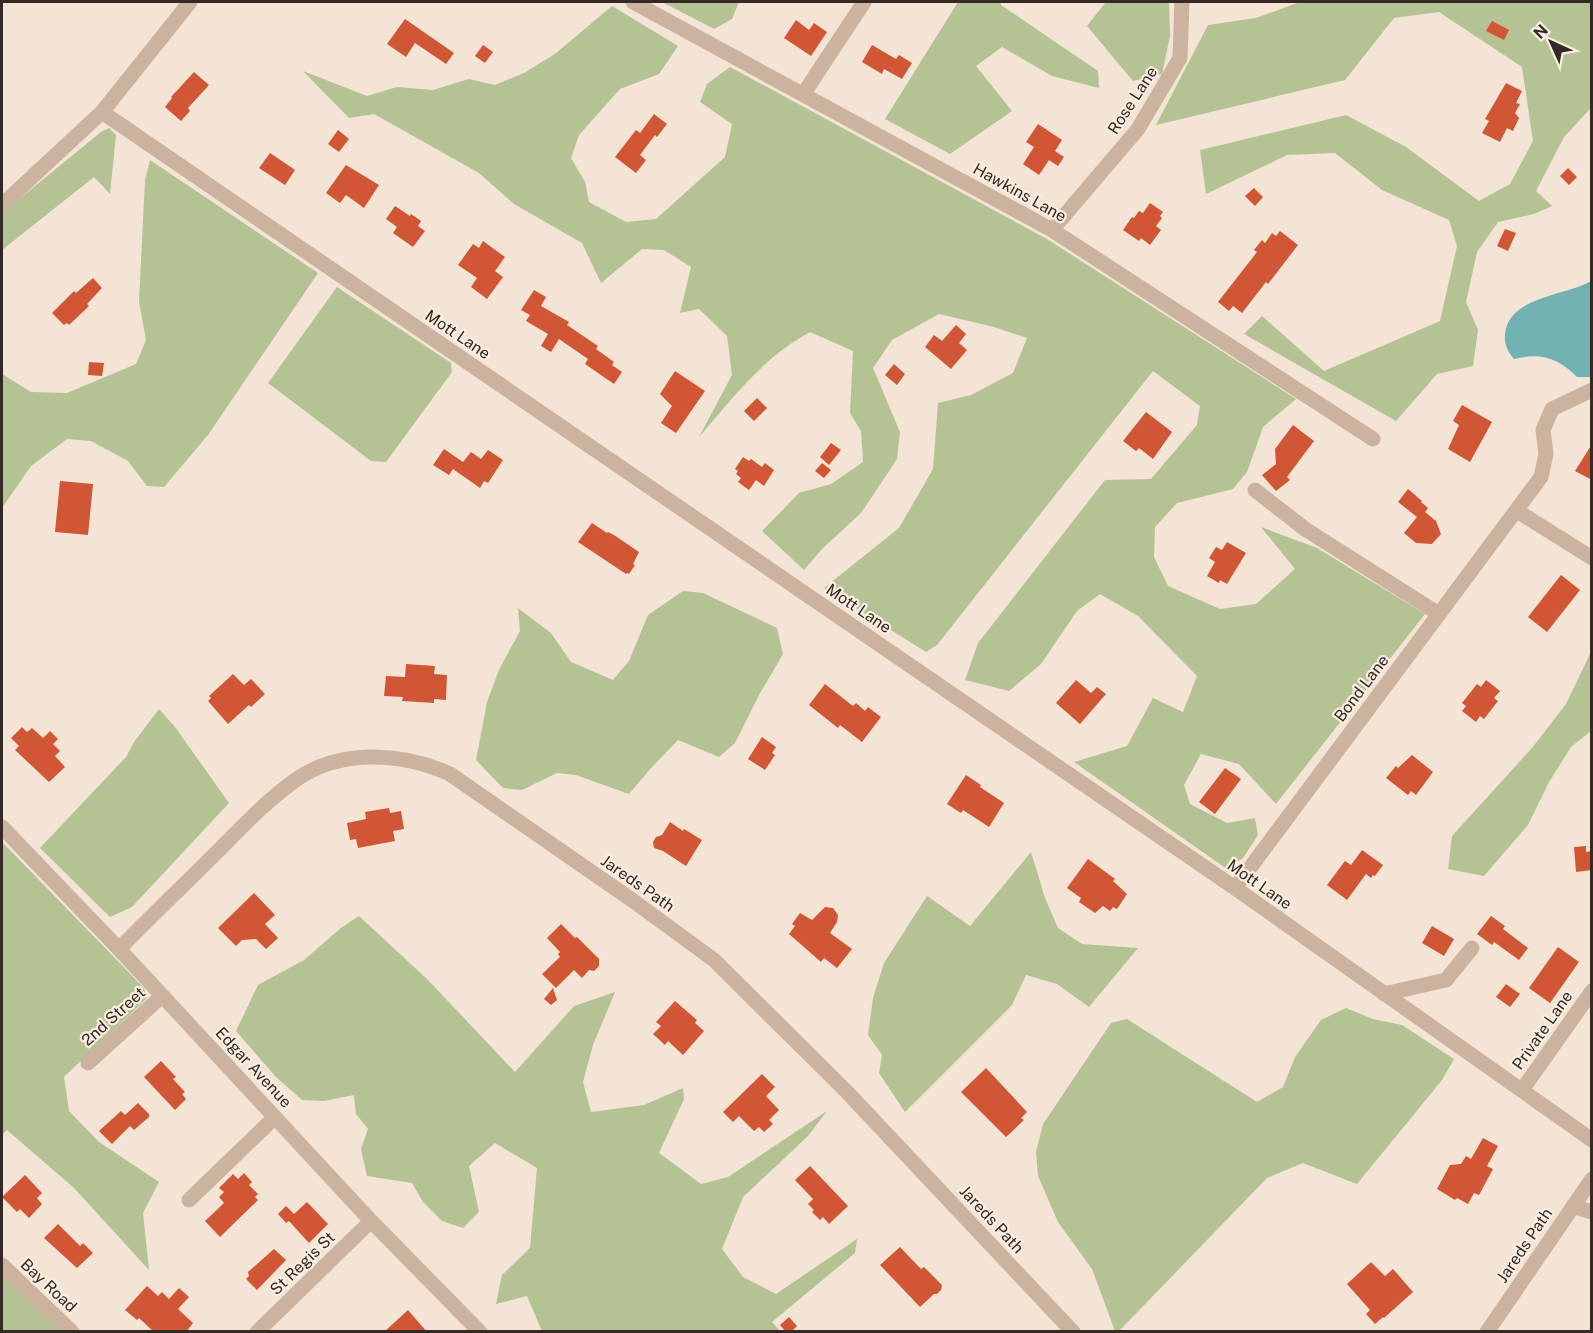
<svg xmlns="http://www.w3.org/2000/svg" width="1593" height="1333" font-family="'Public Sans',sans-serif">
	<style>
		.green { fill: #b4c294 }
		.water { fill: #72b1b2 }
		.building { fill: #d05635 }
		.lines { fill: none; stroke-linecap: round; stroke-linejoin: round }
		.minor { stroke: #cbb3a0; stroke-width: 15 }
		.labels { text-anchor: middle; stroke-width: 4.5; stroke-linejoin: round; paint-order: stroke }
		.street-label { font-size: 16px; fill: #342924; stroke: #faeee1 }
	</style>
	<rect width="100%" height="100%" fill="#f3e4d5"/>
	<!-- green -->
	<path class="green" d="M662,2H739L732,19L714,29Z
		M958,2H1001V5L1098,71L1099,88L1052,76L1002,47L976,66L1012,111L950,154L885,119Z
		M1106,2H1169L1170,36L1162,74L1133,81L1087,26Z
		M1300,2H1591V108L1564,137L1536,191L1552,206L1534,214L1498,222L1477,252L1466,302L1478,330L1473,366L1437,374L1396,421L1244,334L1262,316L1324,371L1440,321L1457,246L1449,220L1382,190L1335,153L1287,155L1206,194L1200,150L1346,115L1406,147L1479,201L1510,184L1533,141L1522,67L1439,12L1394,18L1345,80L1156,125L1208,25L1256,18Z
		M612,6L678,46L659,74L620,89L579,135L571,158L585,182L589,202L626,222L656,219L725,157L732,124L700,102L707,84L730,67L1047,239L1296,399L1263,427L1247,472L1233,489L1177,503L1155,527L1154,557L1168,586L1220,609L1256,604L1295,569L1261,527L1317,548L1425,614L1276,804L1239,764L1201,754L1184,785L1190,804L1227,823L1255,818L1258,835L1243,858L1227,869L1074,762L1127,746L1153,698L1183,712L1197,676L1138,616L1100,594L1077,611L1041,664L1009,691L965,680L978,643L1105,480L1151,479L1197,425L1200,406L1153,371L937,645L926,652L824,588L899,528L933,469L938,403L971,395L1013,373L1027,338L994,327L939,314L892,340L873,368L900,432L897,459L861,513L822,549L804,570L762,531L799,493L831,484L863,462L861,431L850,413L853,351L810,332C761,359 735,396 699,437L732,375L727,336L699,309L680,313L691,267L664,250L642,249L601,283L582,243L514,204L479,173L374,114L349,118L303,71L367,96L397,87L433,90L469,79L495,85L524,73L555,54Z
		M109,128L116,135L110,194L94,177L2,250V213L101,132Z
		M150,160L318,273L208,435L164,487L147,486L128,461L91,441L67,439L31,466L2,508V374L31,392L67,393L136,364L146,340L139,302L145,180Z
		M337,287L451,363L452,372L386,462L371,461L268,383Z
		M683,591L703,593L777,628L783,654L759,695L735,743L719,757L678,740L652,767L629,794L576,775L557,773L522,790L503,788L476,760L487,702L499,670L520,631L518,608L551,633L571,662L613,680L629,661L648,615Z
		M1591,652V731L1571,747L1549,782L1528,825L1484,876L1448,869L1452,836L1532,748L1566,704Z
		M159,709L175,727L229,803L132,907L110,917L40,848L126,757L134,742Z
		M2,842L144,988L147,998L64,1077L69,1111L99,1142L159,1182L143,1213L149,1270L74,1188L7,1130L2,1135Z
		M1031,852L1045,898L1058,928L1082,944L1138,948L1089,1007L1057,984L1026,975L1012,1005L905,1112L879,1073L882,1055L868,1035L873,998L884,963L927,896L970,926Z
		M359,916L428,980L515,1072L574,1006L615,992L593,1045L583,1082L591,1112L644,1105L683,1088L684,1099L659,1153L701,1184L728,1177L827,1111L808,1136L743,1197L722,1249L743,1277L776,1294L857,1239L855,1253L772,1322L780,1331H542L527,1296L496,1304L502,1275L530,1248L537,1168L495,1143L469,1166L479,1212L463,1228L442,1221L423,1202L412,1183L367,1176L361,1149L368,1129L356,1114L354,1095L324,1101L302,1100L276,1077L236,1031L258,985L304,960L341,928Z
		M1346,1008L1373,1019L1402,1025L1454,1059L1442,1080L1357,1184L1303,1163L1267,1178L1119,1331H1115L1092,1269L1058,1222L1038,1176L1036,1152L1043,1124L1111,1023L1127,1019L1257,1102L1283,1087L1295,1057L1321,1020Z
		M2,1275L65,1331H2Z"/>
	<!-- water -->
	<path class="water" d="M1591,281V377H1577C1559,358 1540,352 1514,359C1507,351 1504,344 1505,334C1509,296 1566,296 1591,281Z"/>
	<!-- building -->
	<path class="building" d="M405,19L454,53L446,64L415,43L406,57L387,44Z
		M796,20L809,30L814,23L827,32L811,56L784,38Z
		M1492,21L1509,30L1504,40L1486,31Z
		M483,45L493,52L485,63L475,56Z
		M872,45L896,59L899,55L912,63L902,79L884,69L882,74L862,62Z
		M194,72L209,85L188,108L190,111L181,121L165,107L172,98L171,97Z
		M1506,83L1522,91L1516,103L1520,104L1515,113L1519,118L1513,131L1507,128L1500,142L1482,133L1489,121L1485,119Z
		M654,114L667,124L657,137L655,135L640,155L646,160L636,173L615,157L636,130L640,133Z
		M1038,124L1062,140L1055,151L1064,157L1058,166L1049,160L1039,175L1023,164L1034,147L1026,142Z
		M338,130L349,139L339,152L328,144Z
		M270,153L295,170L285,185L259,168Z
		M346,165L379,185L364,208L346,195L340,203L326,193Z
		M1568,168L1577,177L1569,185L1560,176Z
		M1254,188L1263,197L1255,206L1245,196Z
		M1150,203L1163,212L1160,216L1162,218L1156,226L1161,230L1150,245L1141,238L1139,241L1123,230L1132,217L1134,218L1139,211L1143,213Z
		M395,206L410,216L411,214L421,221L418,226L425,231L413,247L393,233L397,227L386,219Z
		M1505,229L1516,233L1508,251L1497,246Z
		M1280,231L1298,245L1268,284L1266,282L1242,313L1233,306L1229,311L1218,302L1257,252L1254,250L1262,240L1265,243L1272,233L1276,236Z
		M483,241L505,257L495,271L503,277L487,299L471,287L477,278L458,265L473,244L479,248Z
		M93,278L102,288L87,304L89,306L69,325L67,323L64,325L52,313L74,291L76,293Z
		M534,290L546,297L541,306L569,322L567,325L598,346L596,349L614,362L612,365L622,372L614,384L585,364L588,359L559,339L551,352L541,346L548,334L526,321L530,315L521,310Z
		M956,325L966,334L959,343L967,350L951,369L925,347L934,335L942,341Z
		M89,362L104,363L102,376L88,375Z
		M894,364L905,374L897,385L885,375Z
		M675,371L705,391L676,433L661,423L672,406L660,394Z
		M757,398L767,408L754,421L744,411Z
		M1462,405L1492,422L1470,462L1448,449L1459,425L1453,421Z
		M1146,412L1172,432L1153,459L1139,448L1136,451L1123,441Z
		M1293,425L1314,441L1287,477L1290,480L1276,491L1262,475L1276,464L1275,449Z
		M831,443L841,450L829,465L820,457Z
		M1592,444V480L1575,471Z
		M444,449L463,462L471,452L481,459L488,450L503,460L488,483L484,481L480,488L453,469L449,475L433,465Z
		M743,457L749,461L751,459L762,467L765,463L774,470L764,486L756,480L749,490L738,482L741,478L736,474L738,471L735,469Z
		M822,463L831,470L824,478L815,471Z
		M60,481L93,484L88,535L55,532Z
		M1408,489L1422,501L1421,502L1428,508L1425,512L1436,521L1441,534L1432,544L1416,543L1404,533L1417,517L1398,502Z
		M592,523L607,533L608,532L614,535L639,552L633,564L635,565L629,574L627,573L626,574L578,542Z
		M1227,542L1246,553L1227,584L1220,580L1219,583L1207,576L1215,562L1209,558L1216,547L1222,550Z
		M1561,575L1580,590L1547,632L1528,617Z
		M406,664L435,666L434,674L447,675L446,700L434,699V703L402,701L403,697L384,696L386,676L405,677Z
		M233,674L244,685L251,679L265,694L251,707L249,705L228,724L208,701L211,698L209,696Z
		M1076,680L1091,693L1097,687L1106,694L1080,724L1056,703Z
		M1486,680L1500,691L1494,698L1498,701L1484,719L1480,716L1476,722L1462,711L1466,706L1462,703L1477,684L1481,687Z
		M825,684L853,706L856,703L865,711L868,707L881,717L862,742L840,725L838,728L809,705Z
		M22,727L27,732L32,728L43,738L50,731L58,739L53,744L60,751L55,756L65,767L49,782L15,750L19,746L11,738Z
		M762,737L776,747L772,753L775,755L765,770L748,759Z
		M1412,755L1433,772L1416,795L1411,791L1408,795L1386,778L1396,766L1398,768Z
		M1225,768L1241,779L1215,814L1199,802Z
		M966,775L981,785L980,787L1004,803L989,827L963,810L961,813L947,804Z
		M389,808L390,813L401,811L404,829L393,831L395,841L358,848L356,839L350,840L347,823L366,819L365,812Z
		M670,822L683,831L684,829L702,840L686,866L663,851L654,848L653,842L656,837L662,835Z
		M1586,846V852L1592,851V870L1576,872L1574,847Z
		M1362,850L1383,865L1375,876L1373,875L1371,878L1366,874L1347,900L1327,885L1345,861L1351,865Z
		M1088,859L1115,879L1113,881L1127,894L1117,909L1113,907L1110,911L1103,906L1095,913L1079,902L1081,898L1067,888Z
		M254,893L275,915L265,924L278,938L266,949L256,939L242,940L236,946L218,928Z
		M825,907L833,908L838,915L837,922L830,933L852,949L837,968L824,958L821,962L789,934L795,926L792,924L800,913L812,920Z
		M1491,916L1505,926L1503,929L1528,948L1519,960L1494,942L1492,945L1477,934Z
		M561,924L575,938L577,937L599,959V966L594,971L589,970L582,978L574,970L556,988L542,974L560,957L558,954L560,952L547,938Z
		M1432,926L1454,939L1444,956L1422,943Z
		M1558,947L1579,962L1550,1003L1529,988Z
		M1506,984L1520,994L1510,1007L1496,997Z
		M553,988L557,1000L551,1005L544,999Z
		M675,1001L697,1020L695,1023L704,1031L683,1055L668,1041L665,1045L653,1034L661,1026L656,1022Z
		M161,1061L176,1077L173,1079L185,1092L182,1094L186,1099L175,1110L144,1077Z
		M986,1068L1027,1112L1021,1118L1024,1120L1006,1137L961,1092Z
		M762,1074L775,1087L766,1096L779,1110L769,1120L773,1124L764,1132L759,1127L754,1131L739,1116L733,1122L723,1112Z
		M138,1103L149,1114V1117L134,1130L130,1126L112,1144L99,1131L121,1111L125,1115Z
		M1483,1138L1498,1146L1487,1166L1493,1169L1479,1195L1474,1193L1468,1204L1457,1198L1455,1200L1437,1189L1450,1165L1461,1164L1466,1156L1471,1159Z
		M810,1166L848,1206L829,1224L823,1217L820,1220L812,1212L814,1210L808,1204L813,1199L795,1180Z
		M244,1173L252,1182L249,1185L258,1194L255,1197L258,1200L220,1237L205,1221L224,1203L219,1197L224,1192L219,1188L233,1174L238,1179Z
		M25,1175L42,1193L37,1198L42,1204L29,1218L20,1209L17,1212L2,1197Z
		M307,1202L328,1224L309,1243L289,1221L286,1223L278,1214L286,1206L294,1214Z
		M58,1224L80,1246L83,1243L93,1253L77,1268L44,1238Z
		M900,1247L921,1269L924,1267L942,1285L941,1290L937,1294H934L920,1307L880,1265Z
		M274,1249L286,1260L257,1290L246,1279L249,1276L248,1272Z
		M1371,1262L1385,1276L1393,1269L1413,1292L1384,1318L1383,1317L1375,1324L1366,1314L1370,1310L1347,1284Z
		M147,1286L158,1296L162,1292L169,1299L179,1288L189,1297L178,1309L193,1323L186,1332H154L139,1318L137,1320L125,1310Z
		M408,1310L427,1332H384Z
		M789,1317L797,1326L791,1332H786L780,1325Z"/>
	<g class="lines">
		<!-- minor -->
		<path class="minor" d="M633,2L1052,230L1373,439
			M804,93L864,2
			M102,112L1235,888L1592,1140
			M2,205L102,112L190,2
			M1052,230L1138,129L1180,58L1182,2
			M1255,490L1305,529L1439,614
			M1517,511L1592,558
			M2,827L119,949L371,1221L480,1332
			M1235,888L1541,477L1546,454L1543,430L1552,409L1592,390
			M119,949C151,916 184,885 216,853C242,827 267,800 297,779C342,748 403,753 450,774L632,900L714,960L847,1092L1073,1332
			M1384,994L1446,980L1472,948
			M88,1063L162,996
			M1522,1090L1592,991
			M189,1200L275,1117
			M1573,1206L1592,1212
			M2,1265L72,1332
			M257,1332L371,1221
			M1487,1332L1592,1179"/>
	</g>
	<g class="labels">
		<!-- street labels -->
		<g class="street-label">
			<text transform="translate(1132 100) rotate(-57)" y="6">Rose Lane</text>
			<text transform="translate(1020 192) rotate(29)" y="6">Hawkins Lane</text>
			<text transform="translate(458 334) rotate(34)" y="6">Mott Lane</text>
			<text transform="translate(859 608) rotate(34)" y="6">Mott Lane</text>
			<text transform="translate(1361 688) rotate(-53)" y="6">Bond Lane</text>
			<text transform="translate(638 883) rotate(35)" y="6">Jareds Path</text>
			<text transform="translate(1260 884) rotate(35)" y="6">Mott Lane</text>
			<text transform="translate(113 1016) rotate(-42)" y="6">2nd Street</text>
			<text transform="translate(1542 1030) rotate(-55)" y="6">Private Lane</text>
			<text transform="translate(254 1067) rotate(47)" y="6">Edgar Avenue</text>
			<text transform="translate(992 1219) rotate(47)" y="6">Jareds Path</text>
			<text transform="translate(1524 1245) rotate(-56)" y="6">Jareds Path</text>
			<text transform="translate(302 1263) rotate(-44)" y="6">St Regis St</text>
			<text transform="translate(49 1285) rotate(43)" y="6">Bay Road</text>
		</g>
	</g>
	<!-- border -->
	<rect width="1593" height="1333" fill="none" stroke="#342924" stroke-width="6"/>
	<!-- north arrow -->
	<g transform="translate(1551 42) rotate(315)" stroke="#faeee1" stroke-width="4.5" paint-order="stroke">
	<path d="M0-4.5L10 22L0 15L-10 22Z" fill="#342924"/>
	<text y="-9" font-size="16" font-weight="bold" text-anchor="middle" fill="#342924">N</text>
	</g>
</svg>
